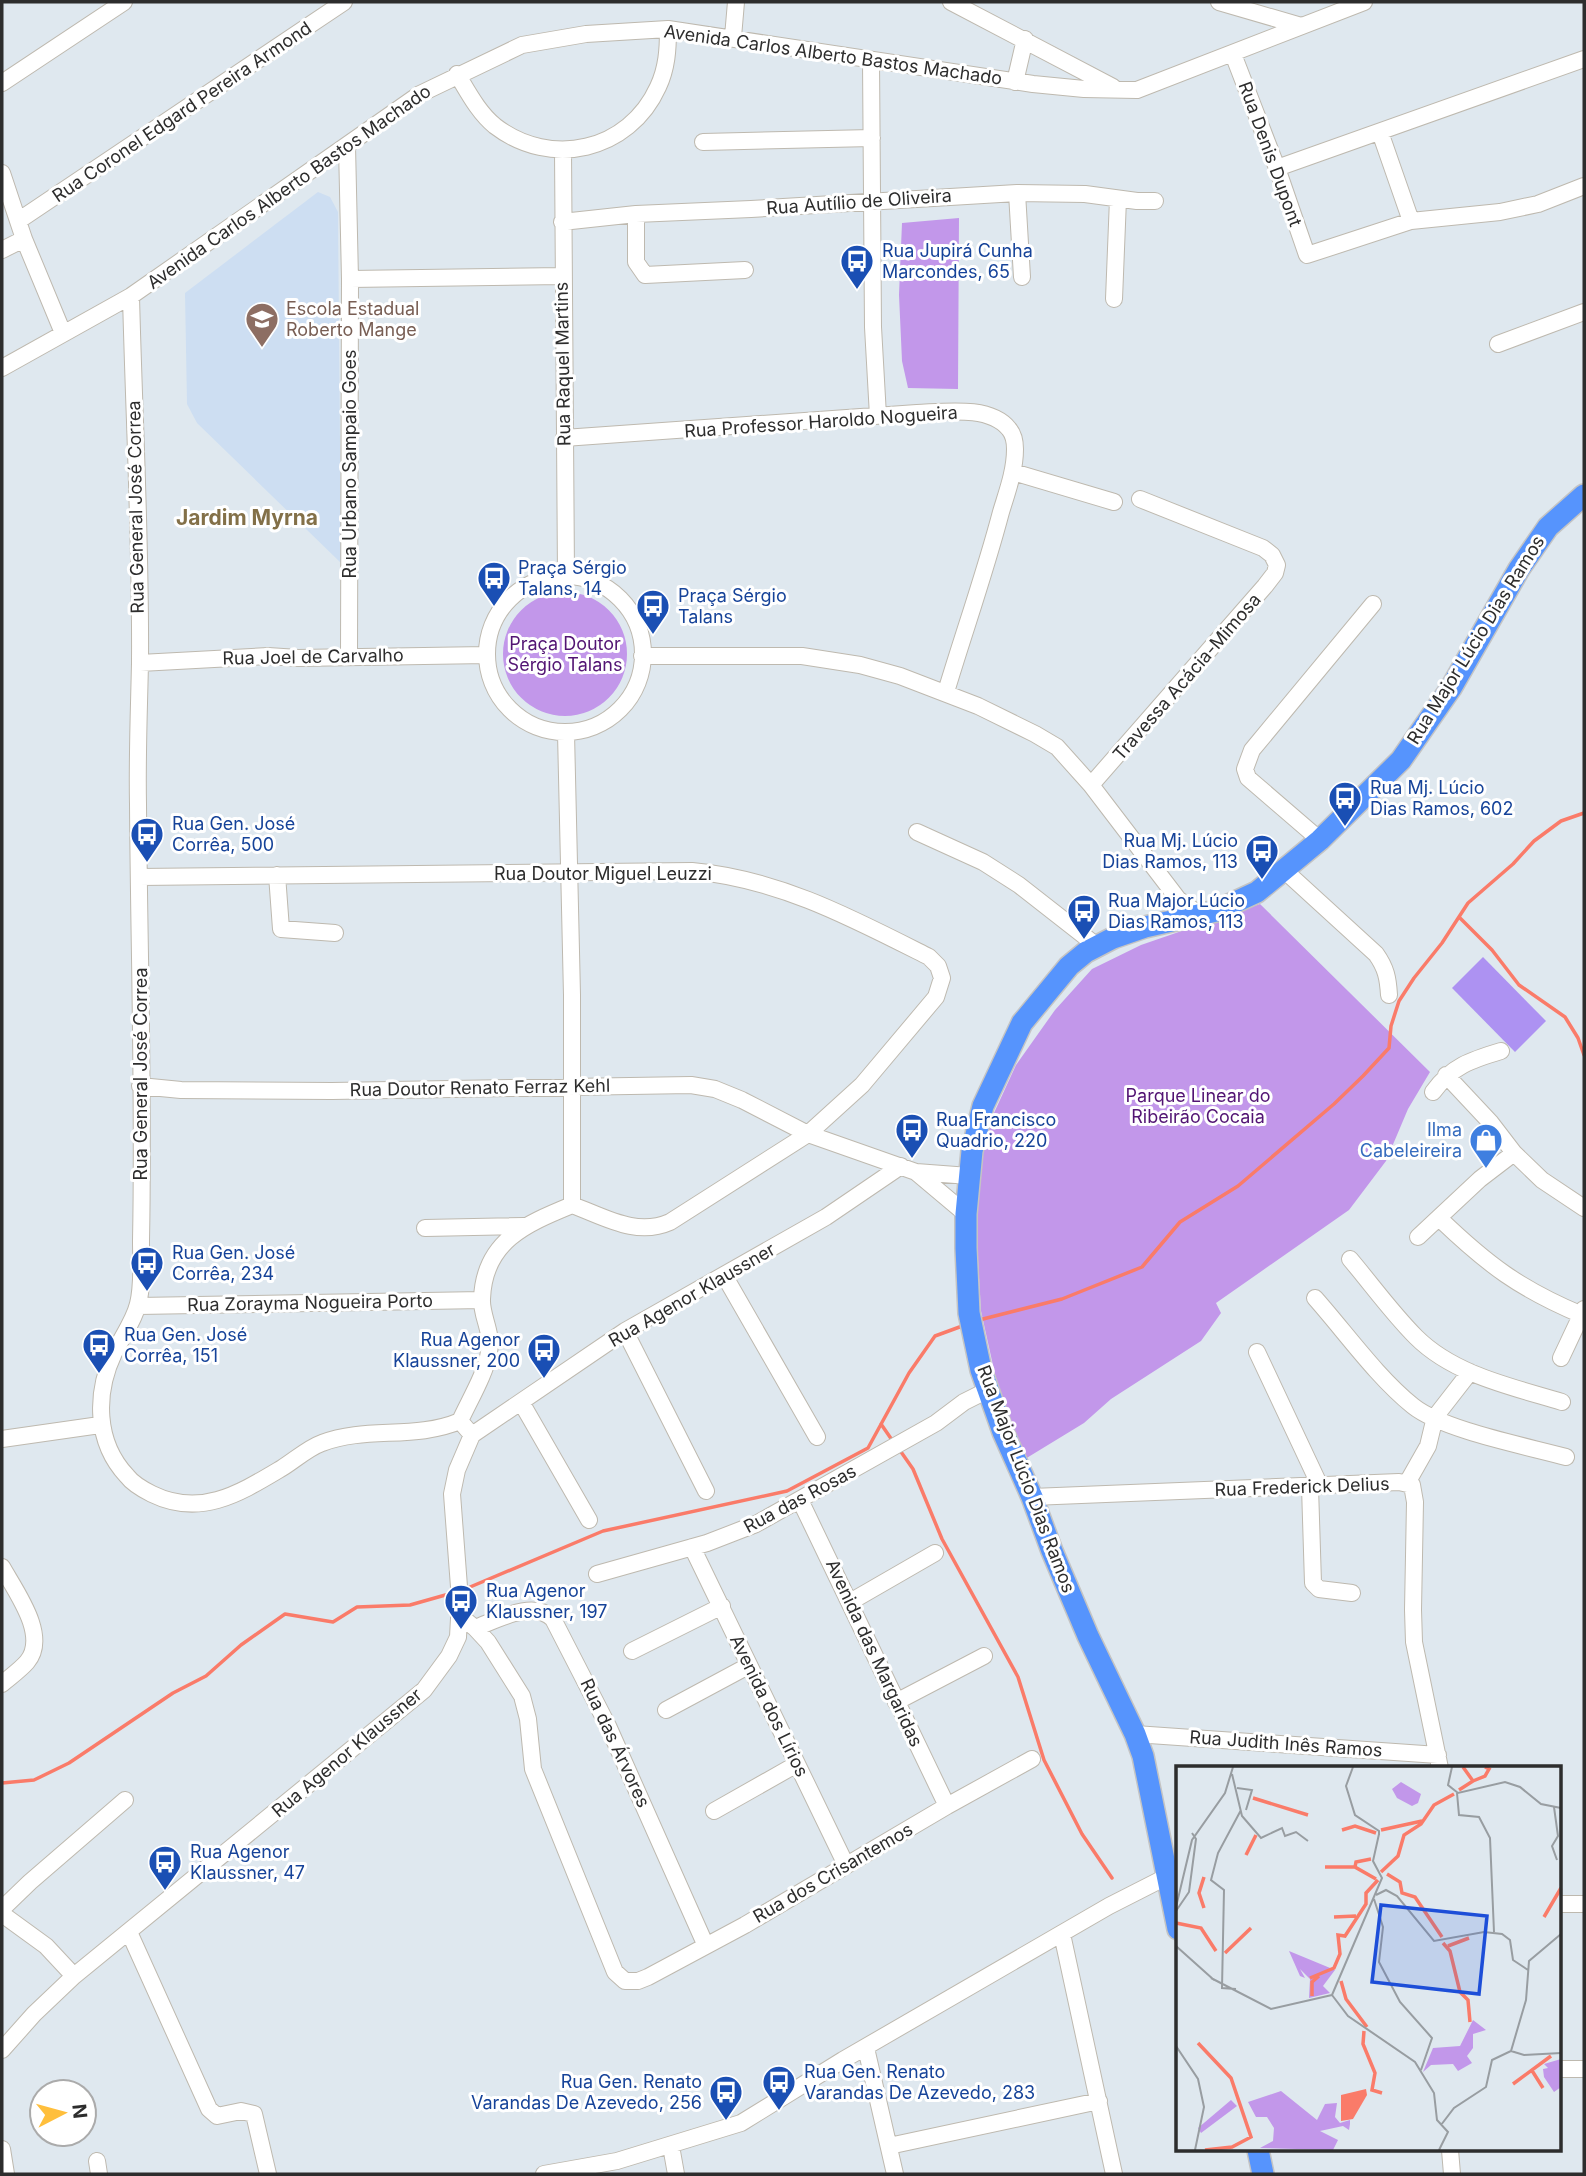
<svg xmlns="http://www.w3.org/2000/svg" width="1586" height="2176" font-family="Inter,sans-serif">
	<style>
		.education { fill: #cddef2 }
		.green { fill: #c297ea }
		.pitch { fill: #ad92f2 }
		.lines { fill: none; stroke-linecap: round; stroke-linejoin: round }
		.stream { stroke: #fa7b69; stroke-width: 3.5 }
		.minor-casing { stroke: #beb9af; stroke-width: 18 }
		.major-casing { stroke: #c4c4c4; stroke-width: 24 }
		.minor { stroke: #fff; stroke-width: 16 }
		.major { stroke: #5694fd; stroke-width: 21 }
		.labels { text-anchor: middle; stroke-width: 6; stroke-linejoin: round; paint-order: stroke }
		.street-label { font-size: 18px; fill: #2d2d2d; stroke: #fff }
		.transit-label { font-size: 18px; fill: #164399; stroke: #fff; text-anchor: start }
		.education-label { font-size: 18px; fill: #785e54; stroke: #fff; text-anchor: start }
		.park-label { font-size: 18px; fill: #521473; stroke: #fff }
		.shop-label { font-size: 18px; fill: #366cbe; stroke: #fff; text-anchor: end }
		.quarter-label { font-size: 21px; font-weight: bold; fill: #837048; stroke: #fff }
		.inset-river { fill: none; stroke: #fa7b69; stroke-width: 3.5 }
		.inset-road { fill: none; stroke: #989da1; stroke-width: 2 }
		.view { fill: #1d4ed8; fill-opacity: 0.15; stroke: #1d4ed8; stroke-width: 3.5 }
		.inset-edge { fill: none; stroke: #2d2d2d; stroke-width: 3.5 }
	</style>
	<rect width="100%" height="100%" fill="#dfe8ef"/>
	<!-- education -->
	<path class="education" d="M318,192L330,197L338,212L341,563L197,423L187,404L185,293Z"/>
	<!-- green -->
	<path class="green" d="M959,218L958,389L908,388L902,361L899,295L902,223Z
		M503 654a62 62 0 1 1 124 0a62 62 0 1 1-124 0Z
		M1260,904L1430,1072L1408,1109L1386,1161L1349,1210L1216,1303L1221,1313L1201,1341L1111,1399L1084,1423L1025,1459L998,1388L981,1311L977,1243L978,1180L988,1126L1016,1065L1055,1010L1092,969L1141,945Z"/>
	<!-- pitch -->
	<path class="pitch" d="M1483,957L1546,1021L1515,1052L1452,988Z"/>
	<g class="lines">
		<!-- stream -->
		<path class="stream" d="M1459,917L1492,950L1519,985L1565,1017L1578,1038L1584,1055
			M979,1320L1062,1299L1142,1267L1180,1222L1238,1186L1334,1104L1363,1076L1389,1048L1391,1026L1399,1001L1414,978L1442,943L1468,903L1513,864L1534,841L1561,821L1584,813
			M881,1424L892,1440
			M899,1449L913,1469L942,1539L1018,1677L1044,1760L1082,1834L1112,1878
			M463,1590L603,1531L787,1491L868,1448L909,1373L935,1336L965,1325
			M2,1783L34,1780L69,1763L173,1693L206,1676L241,1645L285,1614L333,1622L357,1607L410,1605L456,1592"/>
		<defs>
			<path id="minor" d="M951,2L1113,87
				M1219,2L1301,26
				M733,37L736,2
				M1233,54L1277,168L1307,255L1411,221L1500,212L1538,204L1584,186
				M871,60L873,327L878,416
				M457,74C468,92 478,112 495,126C551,169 629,151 658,87C667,68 668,49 668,29
				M1015,82L1025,39
				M2,83L124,2
				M1380,132L1411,221
				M703,142L872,138
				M347,146L350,279L349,657
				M563,151L566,576
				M1277,168L1584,59
				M2,173L24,239L63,333
				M1017,193L1022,277
				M636,214V262L645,275L745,270
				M18,221L344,2
				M562,222L636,214L751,209L1017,193L1085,194L1137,201H1155
				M2,250L24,239
				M350,279L562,276
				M131,296C134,419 141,541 140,663C139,710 137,757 138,804C139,950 144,1096 141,1241C141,1261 143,1284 138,1304C134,1321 122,1337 114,1353C95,1393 95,1442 127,1476C133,1484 144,1490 152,1494C201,1518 240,1493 282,1468C295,1460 308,1448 322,1443C366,1426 415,1440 460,1421L472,1435
				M1114,299L1118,199
				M1498,344L1584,312
				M2,368L131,296L420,94L522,45L586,34L668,29L1033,84L1084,89L1137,90L1364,2
				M564,438L917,413C944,412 990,405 1009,429C1014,435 1015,442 1015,449C1015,471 1007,492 1001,512C985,573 964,632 946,692
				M1013,472L1114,502
				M487 654a78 78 0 1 1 156 0a78 78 0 1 1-156 0Z
				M642,656H802L860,665L900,676L978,706L1035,734L1057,747L1091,785L1178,899L1200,915
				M140,663L268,656L298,658L487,655
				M566,733L572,995V1205
				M1091,785L1265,586L1275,573L1277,565L1272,555L1263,548L1140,499
				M917,832L983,862L1019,885L1097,946
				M1320,840L1248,778L1245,769L1252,750L1373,604
				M1284,870L1376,954C1386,968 1388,978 1389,995
				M277,875L281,929L335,933
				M139,877L692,871C779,879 852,918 929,957L938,966L942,978L936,997L862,1085L808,1134L670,1222C636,1237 605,1217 572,1205
				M1446,1075L1491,1123L1514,1153
				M140,1086L181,1090L332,1091L691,1085L715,1089L742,1100L808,1134L916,1172L966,1214
				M1433,1092C1452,1066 1471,1060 1501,1051
				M916,1172L969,1176
				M1440,1219C1488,1265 1520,1289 1582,1315
				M425,1228L524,1226
				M1418,1237L1480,1179L1514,1153L1542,1180L1584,1208
				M1350,1259C1372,1285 1392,1313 1416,1337C1454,1375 1513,1387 1562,1402
				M724,1275L817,1437
				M1315,1298C1346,1333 1377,1377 1413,1406C1443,1430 1526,1446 1566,1457
				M138,1306L482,1300
				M625,1331L706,1491
				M1257,1352L1320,1486
				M1561,1358L1584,1309
				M521,1402L589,1520
				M460,1421C469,1401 486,1373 489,1352C493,1332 481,1316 482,1299C484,1241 526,1224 572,1205
				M2,1439L100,1425
				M1407,1483L1428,1446L1435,1417L1470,1372
				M1310,1487L1313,1583L1319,1589L1352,1593
				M1032,1497L1399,1482L1412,1485L1415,1502L1413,1610L1414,1642L1440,1768
				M800,1500L947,1806
				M692,1547L846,1865
				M2,1567C16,1592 49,1636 27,1662C20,1670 10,1677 2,1684
				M597,1574L707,1543L756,1524L936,1423L964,1402L988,1390
				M850,1602L935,1553
				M460,1616L475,1628L488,1642L522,1696L528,1719L533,1769L615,1972L625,1981H638L648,1977L745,1925L947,1806L1032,1759
				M475,1628C497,1620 534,1599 553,1619L608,1726L706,1946
				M632,1651L722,1606
				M896,1702L984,1656
				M666,1710L748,1666
				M1135,1734L1438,1755
				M714,1811L797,1764
				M1560,1904H1584
				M2,1909L30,1882L125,1800
				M2,1914L46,1946L74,1976
				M129,1932L209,2109L217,2116L241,2111L254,2114L268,2174
				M1062,1934L1114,2174
				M866,2048L895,2174
				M2,2050L34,2014L74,1976L424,1690L449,1656L458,1637L460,1600L452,1494L457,1470L472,1435L625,1331L826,1217L901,1166
				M1560,2069H1584
				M671,2146L676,2174
				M889,2146L1099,2101
				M2,2149L6,2174
				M1450,2150L1452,2174
				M97,2161L99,2174
				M544,2174L617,2161L741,2123L843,2060L1109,1906L1166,1877"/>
			<path id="major" d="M1178,1929L1143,1756L1135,1734L1088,1636L1052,1551L1032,1497L1003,1432L981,1370L969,1313L966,1248V1214L972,1151L983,1106L1022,1023L1069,966L1086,952L1113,938L1145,927L1216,911L1257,892L1320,840L1401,760L1451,688L1519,569L1548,527L1584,495
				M1258,2150L1263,2174"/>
		</defs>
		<!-- minor casing -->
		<use href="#minor" class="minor-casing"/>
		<!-- major casing -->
		<use href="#major" class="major-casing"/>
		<!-- minor -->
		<use href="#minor" class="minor"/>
		<!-- major -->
		<use href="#major" class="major"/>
	</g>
	<!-- icons -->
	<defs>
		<symbol id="bus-pin" viewBox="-11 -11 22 30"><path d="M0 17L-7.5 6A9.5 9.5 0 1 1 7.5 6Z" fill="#1a4fb4" stroke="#fff"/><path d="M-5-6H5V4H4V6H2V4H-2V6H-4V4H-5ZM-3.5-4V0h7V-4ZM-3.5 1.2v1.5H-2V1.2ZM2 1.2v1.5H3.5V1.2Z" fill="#fff"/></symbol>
		<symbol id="school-pin" viewBox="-11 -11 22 30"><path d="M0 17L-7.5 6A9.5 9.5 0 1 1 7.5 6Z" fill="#8d6e63" stroke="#fff"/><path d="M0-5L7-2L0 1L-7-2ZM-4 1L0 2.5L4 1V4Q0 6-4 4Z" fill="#fff"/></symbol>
		<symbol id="shop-pin" viewBox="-11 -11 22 30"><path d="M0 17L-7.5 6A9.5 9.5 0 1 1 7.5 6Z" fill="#3f7fe0" stroke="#fff"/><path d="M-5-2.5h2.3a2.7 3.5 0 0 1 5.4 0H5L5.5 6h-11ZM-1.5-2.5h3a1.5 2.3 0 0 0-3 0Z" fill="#fff"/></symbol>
	</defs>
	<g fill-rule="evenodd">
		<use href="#bus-pin" x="838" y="242" width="38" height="52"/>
		<use href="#school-pin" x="243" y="300" width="38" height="52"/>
		<use href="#bus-pin" x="475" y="559" width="38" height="52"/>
		<use href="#bus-pin" x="634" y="587" width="38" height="52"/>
		<use href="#bus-pin" x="1326" y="779" width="38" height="52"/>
		<use href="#bus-pin" x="128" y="815" width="38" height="52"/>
		<use href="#bus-pin" x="1243" y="832" width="38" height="52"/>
		<use href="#bus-pin" x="1065" y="892" width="38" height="52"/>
		<use href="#bus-pin" x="893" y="1111" width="38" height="52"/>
		<use href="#shop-pin" x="1467" y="1121" width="38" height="52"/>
		<use href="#bus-pin" x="128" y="1244" width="38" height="52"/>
		<use href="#bus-pin" x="80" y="1326" width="38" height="52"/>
		<use href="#bus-pin" x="525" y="1331" width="38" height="52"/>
		<use href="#bus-pin" x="442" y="1582" width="38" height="52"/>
		<use href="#bus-pin" x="146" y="1843" width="38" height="52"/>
		<use href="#bus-pin" x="760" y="2063" width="38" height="52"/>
		<use href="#bus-pin" x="707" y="2073" width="38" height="52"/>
	</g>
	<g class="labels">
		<!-- street labels -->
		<g class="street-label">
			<text transform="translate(833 55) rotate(8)" y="6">Avenida Carlos Alberto Bastos Machado</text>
			<text transform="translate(182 112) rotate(-34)" y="6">Rua Coronel Edgard Pereira Armond</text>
			<text transform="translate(1270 154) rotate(70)" y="6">Rua Denis Dupont</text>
			<text transform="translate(289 187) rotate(-35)" y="6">Avenida Carlos Alberto Bastos Machado</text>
			<text transform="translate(859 202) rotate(-4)" y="6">Rua Autílio de Oliveira</text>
			<text transform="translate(563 364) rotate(-91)" y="6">Rua Raquel Martins</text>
			<text transform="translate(821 422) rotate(-4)" y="6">Rua Professor Haroldo Nogueira</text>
			<text transform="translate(350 464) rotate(-90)" y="6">Rua Urbano Sampaio Goes</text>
			<text transform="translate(136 507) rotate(-91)" y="6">Rua General José Correa</text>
			<text transform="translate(1476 640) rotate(-58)" y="6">Rua Major Lúcio Dias Ramos</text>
			<text transform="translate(313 657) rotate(-1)" y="6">Rua Joel de Carvalho</text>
			<text transform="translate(1187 677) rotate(-49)" y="6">Travessa Acácia-Mimosa</text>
			<text x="603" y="880">Rua Doutor Miguel Leuzzi</text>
			<text transform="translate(141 1074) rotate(-90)" y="6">Rua General José Correa</text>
			<text transform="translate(480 1088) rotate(-1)" y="6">Rua Doutor Renato Ferraz Kehl</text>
			<text transform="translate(692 1295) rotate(-30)" y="6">Rua Agenor Klaussner</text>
			<text transform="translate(310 1303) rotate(-1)" y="6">Rua Zorayma Nogueira Porto</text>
			<text transform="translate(1026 1479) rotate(69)" y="6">Rua Major Lúcio Dias Ramos</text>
			<text transform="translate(1302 1487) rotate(-2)" y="6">Rua Frederick Delius</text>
			<text transform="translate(800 1499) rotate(-28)" y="6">Rua das Rosas</text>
			<text transform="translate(874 1653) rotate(65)" y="6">Avenida das Margaridas</text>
			<text transform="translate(769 1706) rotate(64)" y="6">Avenida dos Lírios</text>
			<text transform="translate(615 1743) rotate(65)" y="6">Rua das Árvores</text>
			<text transform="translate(1286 1744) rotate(4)" y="6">Rua Judith Inês Ramos</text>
			<text transform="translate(347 1753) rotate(-40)" y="6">Rua Agenor Klaussner</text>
			<text transform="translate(833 1873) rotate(-30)" y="6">Rua dos Crisantemos</text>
		</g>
		<!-- transit labels -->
		<g class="transit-label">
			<text x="882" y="257">Rua Jupirá Cunha<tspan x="882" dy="21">Marcondes, 65</tspan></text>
			<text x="518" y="574">Praça Sérgio<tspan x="518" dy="21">Talans, 14</tspan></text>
			<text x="678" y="602">Praça Sérgio<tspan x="678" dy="21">Talans</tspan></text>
			<text x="1370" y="794">Rua Mj. Lúcio<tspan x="1370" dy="21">Dias Ramos, 602</tspan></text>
			<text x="172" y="830">Rua Gen. José<tspan x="172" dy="21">Corrêa, 500</tspan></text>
			<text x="1238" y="847" text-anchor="end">Rua Mj. Lúcio<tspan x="1238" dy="21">Dias Ramos, 113</tspan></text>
			<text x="1108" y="907">Rua Major Lúcio<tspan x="1108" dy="21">Dias Ramos, 113</tspan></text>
			<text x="936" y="1126">Rua Francisco<tspan x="936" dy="21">Quadrio, 220</tspan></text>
			<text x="172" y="1259">Rua Gen. José<tspan x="172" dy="21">Corrêa, 234</tspan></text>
			<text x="124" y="1341">Rua Gen. José<tspan x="124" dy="21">Corrêa, 151</tspan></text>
			<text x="520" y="1346" text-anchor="end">Rua Agenor<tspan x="520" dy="21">Klaussner, 200</tspan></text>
			<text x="486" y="1597">Rua Agenor<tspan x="486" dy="21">Klaussner, 197</tspan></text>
			<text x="190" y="1858">Rua Agenor<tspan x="190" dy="21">Klaussner, 47</tspan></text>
			<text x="804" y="2078">Rua Gen. Renato<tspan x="804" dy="21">Varandas De Azevedo, 283</tspan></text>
			<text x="702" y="2088" text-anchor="end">Rua Gen. Renato<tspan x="702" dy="21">Varandas De Azevedo, 256</tspan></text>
		</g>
		<!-- education labels -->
		<g class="education-label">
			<text x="286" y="315">Escola Estadual<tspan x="286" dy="21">Roberto Mange</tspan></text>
		</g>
		<!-- park labels -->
		<g class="park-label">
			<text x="565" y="650">Praça Doutor<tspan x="565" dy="21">Sérgio Talans</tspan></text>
			<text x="1198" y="1102">Parque Linear do<tspan x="1198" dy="21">Ribeirão Cocaia</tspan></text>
		</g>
		<!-- shop labels -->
		<g class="shop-label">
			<text x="1462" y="1136">Ilma<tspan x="1462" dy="21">Cabeleireira</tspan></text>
		</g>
		<!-- quarter labels -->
		<g class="quarter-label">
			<text x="247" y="525">Jardim Myrna</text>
		</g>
	</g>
	<!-- overview -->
	<g transform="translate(1176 1766)">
		<rect width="385" height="385" fill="#dfe8ef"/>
		<path d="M225,16L245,28L242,37L236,40L221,32L216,23ZM113,185L159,204L147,220L154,227L133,232L134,213L124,203L129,212L124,210ZM297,254L310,264L297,268V282L291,290L296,297L282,305L277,298L255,299L247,306L257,282L284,280ZM385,293V321L378,326L368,311L367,303L372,302L368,298ZM105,325L141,354L149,338L161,337L159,351L164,357L174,354V358L173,364L167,360L144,365L162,374L157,384L84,382L97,375L98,362L91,351H80L72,336ZM55,334L61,340L25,367L22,362Z" fill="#c297ea"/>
		<path d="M190,323L191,329L177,353L165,355V329Z" fill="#fa7b69"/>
		<path class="inset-river" d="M297,15L309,10L313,3L309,1M283,24L297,15L287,1M77,32L132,49M166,64L179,60L200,67M205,64L246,55M70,89L80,69M195,93L180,96L179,101L200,113M149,101H179M205,106L222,90L228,69L245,58L258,39L278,28M211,108L224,116L226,127L239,131L266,171M28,142L23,127L28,111M158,151L180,150M368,151L385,122M0,157L25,162L40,185M267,177L274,185L284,226L292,234L294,256M272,180L293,172M49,187L75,162M134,212L158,202L164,188L162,169L169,170L190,138V127L202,114M165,215L170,233L191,261M136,230V216L143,210M188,265L187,278L199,307L196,324L206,327M22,277L55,312L75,371L56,381L29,384M355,303L367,322M337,318L375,290"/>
		<path class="inset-road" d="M177,1L170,20L179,49L203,65V69M276,1L272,19L282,27L329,16L344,21L365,38L385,42M56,8L66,50L85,72L106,62L109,70L120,66L132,75M61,22L76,24L70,44M281,27L283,49L303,51L314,72L318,166M378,41L382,70L376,80L381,94M200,129L210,124L221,130L258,175L308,166L326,168L334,174L337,194L352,204M198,133L207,161L203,196L224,236L256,272L245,304M0,141L16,74L49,27L57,1M0,145L13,126L20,73L16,67M0,180L38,214M35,212L95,243L156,229M60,223L46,222L48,124L35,114L42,87L65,44M156,229L172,250L239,296L258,327L261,354L272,366L263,384M156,229L206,112L197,95L203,68M0,280L22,313L28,341L19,384M335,285L348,289L385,287M265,359L278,342L310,321L316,294L335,285L350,234L353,195L385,168"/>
		<path class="view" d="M205,139L311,150L303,228L196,216Z"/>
		<rect width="385" height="385" class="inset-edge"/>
	</g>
	<!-- border -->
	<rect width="1586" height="2176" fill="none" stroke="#2d2d2d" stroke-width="7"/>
	<!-- north arrow -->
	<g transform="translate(63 2113) rotate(84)"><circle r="33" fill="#ffffff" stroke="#ababab" stroke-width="2"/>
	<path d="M0-5L12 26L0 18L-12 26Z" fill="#ffbf3c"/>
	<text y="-10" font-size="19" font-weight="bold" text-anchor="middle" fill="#2d2d2d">N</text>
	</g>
</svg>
